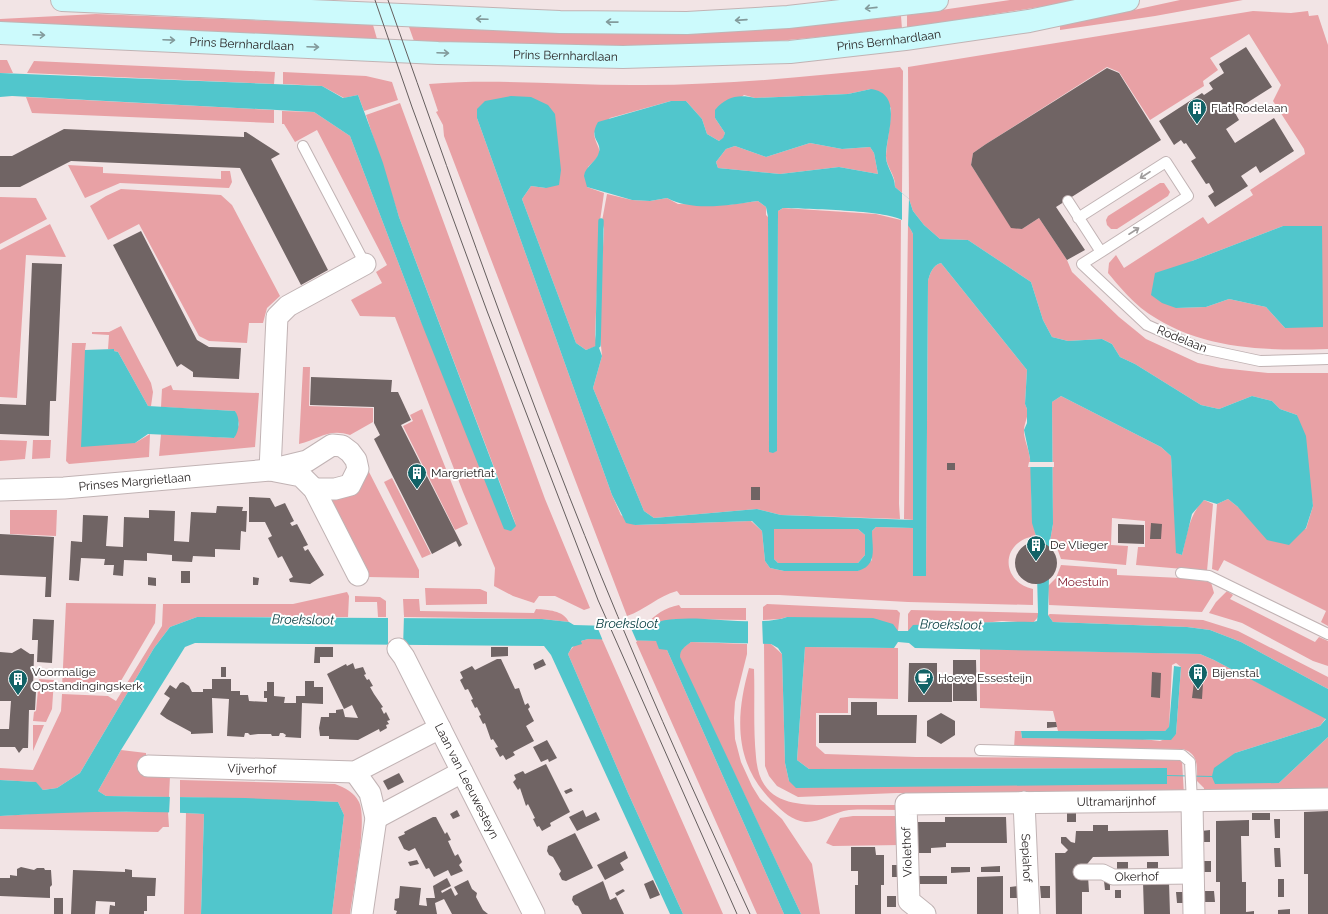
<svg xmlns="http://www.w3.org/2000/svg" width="1328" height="914" font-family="Raleway,sans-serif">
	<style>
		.green { fill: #e8a1a5; fill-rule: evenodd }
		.water { fill: #51c6cc; fill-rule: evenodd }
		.pier { fill: #f2e4e5 }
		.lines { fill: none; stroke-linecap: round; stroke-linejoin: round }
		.stream { stroke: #51c6cc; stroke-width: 5.5 }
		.building { fill: #706464 }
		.service-casing { stroke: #c1b3b4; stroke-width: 12 }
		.pedestrian-casing { stroke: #c1b3b4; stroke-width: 17 }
		.minor-casing { stroke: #c1b3b4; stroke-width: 23 }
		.secondary-casing { stroke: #c1b3b4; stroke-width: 24 }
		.service { stroke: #fff; stroke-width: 10 }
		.pedestrian { stroke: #fff; stroke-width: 15 }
		.minor { stroke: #fff; stroke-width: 21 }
		.secondary { stroke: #ccfafc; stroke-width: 22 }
		.tram { stroke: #655e5e; stroke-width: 1 }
		.oneway { stroke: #839a9b }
		.oneway2 { stroke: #9f9c9c }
		.labels { text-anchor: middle; stroke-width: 4; stroke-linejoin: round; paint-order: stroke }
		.street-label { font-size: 12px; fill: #292424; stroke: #fff }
		.poi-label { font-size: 12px; fill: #292424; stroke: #fff; text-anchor: start }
		.park-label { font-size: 12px; fill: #842032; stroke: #fff }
		.water-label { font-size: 13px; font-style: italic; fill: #0c4245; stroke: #fff }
	</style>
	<rect width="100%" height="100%" fill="#f2e4e5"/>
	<!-- green -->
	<path class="green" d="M1010,0H1083L907,28V15Z
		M1180,0H1243L1155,16L1060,30V26Z
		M1253,11L1291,13L1308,11L1309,16L1318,15L1328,45V349C1263,351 1196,350 1141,308C1129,298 1118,285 1108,273L1109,263L1116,255L1124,268L1203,217L1208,224L1253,195L1250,190L1305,154L1304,149L1273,101L1281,85L1249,34L1210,58L1218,70L1203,81L1204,86L1150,120L1119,72L1107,67L986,144L973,153L971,165L1011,227L1022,229L1039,218L1067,260L1072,272L1119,317L1146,339L1198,363L1221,368L1268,373H1328V626L1321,622L1326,611L1224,560L1218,571L1212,569L1217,504L1228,499L1238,507L1306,529L1313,506L1297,415L1280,409L1272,401L1252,396L1219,409L1201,405L1135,364L1120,357L1112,344L1102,339L1068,341L1052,337L1043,320L1031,282L968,240L940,239L924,225L913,211L909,199L908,67ZM1283,226L1285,328L1266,307L1229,299L1206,307L1176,308L1192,261Z
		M96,14L373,25L377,39L0,23V19Z
		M901,16L902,29L747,44L643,47L414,41L409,27L571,33H641L778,28Z
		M0,60H7L13,73H0Z
		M34,61L275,72L274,84L27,73Z
		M900,67L903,71L902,193L895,187C896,175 886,167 886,156C887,140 891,124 891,108L871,89L848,94L755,98L744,95L715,118L725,133L723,139L719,141L707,134L702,119L686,101H671L610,118L594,133C596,151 608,149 588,167L587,187L604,193L600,221L595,335L597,346L586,350L576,343L522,199L531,186L546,188L477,118L612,495L621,515L635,525L751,521L762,531L765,561L770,568L784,571H858L872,560V531L876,527L913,528V576H926L928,281C930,273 933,265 941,263L1027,370L1025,404C1031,415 1024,421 1024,431C1024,440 1029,449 1030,459C1033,485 1029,511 1036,536C1001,540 999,581 1033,589V605L908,602L779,595H680L677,591C658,596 645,610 627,616L444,136L443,125L436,112L438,111L429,84C499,78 573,86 644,85C730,85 815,76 900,67Z
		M283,72L366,76L392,82L398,100L364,111L358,95L344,98L322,86L283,84Z
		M26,97L274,110V123L32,113Z
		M400,103L545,499L590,608L584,610L555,596H539L534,603L513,596L494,586L495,568L463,492L395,317L360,316L351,300L382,283L376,272L387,265L317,130L295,142L284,124H282V111L314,112L350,136L419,317L516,525L399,217L366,115Z
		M810,143L842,149L870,147L874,153L878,174L839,167L780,174L718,168L716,162L726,149L735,146L766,157Z
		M68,165L103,167V173L221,179V171H230L232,182L229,188L120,183L85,198Z
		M1160,183H1164L1170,192L1168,196L1117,229H1111L1107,225L1106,220L1108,216Z
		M121,189L221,195L232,205L280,296L267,308L263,323H249L247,343L209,341L199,336L139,224L108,240L90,206L106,196Z
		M607,194L632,200L650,201L667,198L678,204L727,205L758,201L766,207V215L768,217L769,452L777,451L778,211L783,208L876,214L901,220L899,504L900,519L781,515L757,509L654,518L644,511L593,388L602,356L600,336L601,284L604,229L602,221Z
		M0,197L36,198L47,219L0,244Z
		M50,224L66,257L26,255L17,398L0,397V250Z
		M908,224L913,234V520L904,519Z
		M121,326L151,383L153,392L151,406H148L118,352L114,351V349H108L109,335L92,334V332H109Z
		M72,343H86L85,350L135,443L150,434L149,457L69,464L66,461Z
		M303,367H310L309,406L373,408V422L350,435C329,428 319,439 299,444Z
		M171,385L173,390L259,393L255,447L159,456L161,434L234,438L239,424L235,411L161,407L162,389Z
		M1061,396L1161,447L1171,456L1177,553L1182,555C1187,535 1189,514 1204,500L1213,504L1207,571L1136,565L1138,547H1145V521L1112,518L1111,545L1128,546L1126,565L1061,559L1057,548L1050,541L1053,524L1052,402Z
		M422,409L468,524L455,530L403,426L413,421L410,415Z
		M0,440L27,441L25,459L0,461Z
		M33,440H51L50,458L32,459Z
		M368,470L419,570V578L368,577L326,500Z
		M392,478L431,554L422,558L384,482Z
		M10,510H57L56,536L10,534Z
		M774,529H858L865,535V555L858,563H778L774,559Z
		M1061,565L1117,569V575L1181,578L1211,582L1214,593L1202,612L1049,605L1048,586L1056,578Z
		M425,588L480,589L487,592V604L426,605Z
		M1227,591L1233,595L1230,599L1315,642L1319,637L1328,641V666L1313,661L1242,623L1209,613L1216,602Z
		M347,592L349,596L348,617H197L170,627L154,648L80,773L57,788L43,790L35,782L0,780V768L33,770L61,711L62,694L108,696L116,701L162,626L163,604H293Z
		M355,596L380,597L386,601V617H378L377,602H355Z
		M403,599H419L420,611L534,613L536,609C548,610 563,610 569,622L542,619L404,617Z
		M66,603L156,604L155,623L115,691L62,688Z
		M767,604L897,610L900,613L898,631L787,617L780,619L763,620V607Z
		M679,605L681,608H746V620L676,619L646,625C655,614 665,608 679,605Z
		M911,610L1038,613V617L1033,623L1002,621L908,631V614Z
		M1050,614L1203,620L1238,631L1328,677V689L1241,642L1210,630L1187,627L1053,622L1048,615Z
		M588,639H602L723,914H683L628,793L568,654C573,645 579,641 588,639Z
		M635,640L656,641L667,650L784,914H757Z
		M691,642L747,644V654L735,702L734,718L735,739L741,762L752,786L760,799L782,819L812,864L820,914H801L679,657C680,649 685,646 691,642Z
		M764,643L771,644L782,654L785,763L789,781L1167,784V768L809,769L797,760L805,647L898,648V699L848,698V713H816V746L825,754L916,757L1177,758L1182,761L1184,795L897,793L798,797L777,786L769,776L765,766Z
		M980,649L1200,654L1214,660L1326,718L1320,726L1235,753L1215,783H1279L1328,737V793L1204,795V788L1197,781C1197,767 1199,754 1183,749L1014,748L1015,731H1021L1022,738L1143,739L1160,741L1176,734L1181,667L1176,663L1172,665L1169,728L1165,731H1058L1053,711L980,708Z
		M749,668L754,669C755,698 753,728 756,757C760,808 800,805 839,805C859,805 880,805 900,805V810C883,810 865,809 849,810C834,812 819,823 805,822C792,820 783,812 774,803C734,765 735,718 749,668Z
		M39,679L54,680L52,709L46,722L33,721L34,712L36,711Z
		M33,725H44L33,751Z
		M121,750L146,753V774L170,776L169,797L106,796L98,791Z
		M180,780L335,784C345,788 354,792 359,802C368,820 353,891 350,914H332L344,815L338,802L180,797Z
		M61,812H168L169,827H163L158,832L0,829V816Z
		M186,813L204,814L201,914H184Z
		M853,816H901V845L833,846L826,843L840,818Z"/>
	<!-- water -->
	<path class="water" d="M0,73L322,86L343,98L358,95L383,163L399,217L516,526L511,531L504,529L419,317L350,136L314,112L12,96L0,97Z
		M871,89C905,94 885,136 886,158C887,168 895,176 895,187L909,199L913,211L924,225L940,239L968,240L1031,282L1043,320L1052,337L1068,341L1102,339L1112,344L1120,357L1135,364L1201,405L1219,409L1252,396L1272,401L1280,409L1297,415L1306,436L1313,506L1306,528L1289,545L1267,540L1238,507L1228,499L1217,504L1204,500L1192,514L1182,555L1176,553L1171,456L1161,447L1061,396L1052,402L1053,524L1050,541L1048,615L1053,622L1187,627L1210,630L1241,642L1328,689V737L1279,783L1215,784L1212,777L1167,776V784L796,788L789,781L785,763L782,654L778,648L771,644L691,642C685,647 680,649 680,657L801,914H784L667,650L659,649L656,641L588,639L581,641L582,644L572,647L568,654L628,793L683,914H670L551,655L544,646L195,643L185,647L121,750L98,791L106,796L245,798L338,802L344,815L332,914H201L204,814C136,810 68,812 0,816V780L36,782L43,790L57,788L80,773L154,648L170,627L197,617L542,619L569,622L574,625L609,626L644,630L646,625C655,623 666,619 676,619C708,616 759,627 787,617L873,618L893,624L898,631H908L913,625C953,624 993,621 1033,622L1037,621L1038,613L1036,536L1032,523L1030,458L1024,430L1027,423V409L1025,404L1027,370L941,263C933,265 930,273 928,281L926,576H913V528L876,527L872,531C872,548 878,565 858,571H784L770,568L765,561L762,531L752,521L635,525L626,523L612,495L477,118V109L485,101L511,96L531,97L548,105L555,114L561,170L559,185L546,188L531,186L522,199L576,343L586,350L598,345L602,356L593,388L644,511L654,518L757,509L781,515L913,520V234C910,228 908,224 902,220C885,210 807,209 783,208L778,211L777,451L773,453L769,452L768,217L766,207L758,201C729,205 694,212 667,198L650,201L632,200L587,187L584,176C585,166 597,162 599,152C602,141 588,139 598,122L671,101H686L702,119L707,134L719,141L723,138L725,133L715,118V110C726,97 738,94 755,98L848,94ZM810,143L842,149L870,147L874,153L878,174L839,167L780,174L718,168L716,162L726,149L735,146L766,157ZM774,529H858L865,535V555L858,563H778L774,559ZM898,642L909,643L915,648L1200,654L1214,660L1326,719L1320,726L1235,753L1214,768L1212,776L1167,775V768L809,769L797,760L805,647L894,648Z
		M1283,226H1322L1323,327L1285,328L1266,307L1229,299L1206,307L1176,308L1162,303L1151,295L1155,273L1192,261Z
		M114,349V351L118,352L148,406L235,411C240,418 240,430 234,438L148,434L135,443L81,447L85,350Z
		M1174,666L1181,667L1176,734L1171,740L1022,738L1021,731H1165L1169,727Z"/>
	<!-- pier -->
	<path class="pier" d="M902,193L909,199L908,227L902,223Z
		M1029,462H1054V467H1028Z
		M388,615H404L403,648H388Z
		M748,618H762L763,646H748Z
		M596,624L630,626L637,642L603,641Z
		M170,795H180V814H169Z"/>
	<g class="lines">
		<!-- stream -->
		<path class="stream" d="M598,345L601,221"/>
	</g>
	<!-- building -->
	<path class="building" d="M1246,47L1272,87L1234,111L1239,120L1226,129L1235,143L1274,118L1294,151L1260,173L1256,166L1241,176L1248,186L1215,207L1208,196L1214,192L1209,183L1206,184L1191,161L1196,158L1186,143L1184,144L1181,140L1174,145L1159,121L1202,93L1204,95L1213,89L1209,83L1224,73L1219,64Z
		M1107,68L1119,73L1161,140L1056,207L1085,250L1067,260L1039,218L1022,229L1011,228L971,165L973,153L986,144Z
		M64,129L244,137V132H246L280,154L271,159L328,270L301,285L240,168L71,161L20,187H0V156H12Z
		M141,231L197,340L209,347L241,348L239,379L193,377V372L181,364L177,367L113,245Z
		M32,263L62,264L56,401H50L49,436L0,434V404L26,405Z
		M311,377L392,380L391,392H398L411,420L401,425L462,545L459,547L456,541L432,554L374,439L380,435L374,423V407L310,405Z
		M947,463H955V470H947Z
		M751,487H760V500H751Z
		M249,497L270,498L275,507L285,503L294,521L290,523L292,526L297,524L308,545L303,547L305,551L308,549L324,575L310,584L290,582L289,579L293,577L282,556L278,558L268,538L272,536L265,522H249Z
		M217,506L243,507L242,511H247L246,532L241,531L240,550L215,549V557L193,556L192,562L172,561V555L147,553V561L124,560L123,576L113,575L114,565H104L105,559L81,558L79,581L69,580L71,541L82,542L83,515L108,516L106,546L123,547L124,517L149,518V510L175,511L174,541L189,542L191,512L216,513Z
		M1151,523L1162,524L1161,539H1150Z
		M1118,524L1144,525V544L1118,543Z
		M0,534L54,537L51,597H45L46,577L0,575Z
		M1015 563a21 21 0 1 1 42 0a21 21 0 1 1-42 0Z
		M181,571H190V583H181Z
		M148,577L156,578V586L148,585Z
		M253,577L259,578L258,585H253Z
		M33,619L54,620L52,663L37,662L38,640H32Z
		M315,647H333V657H320V663H314Z
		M491,647H508V656L491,657Z
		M21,648L30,654H34L33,691H36L35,710H29L28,748H23L19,753L15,747H0V729H9L11,701H0V652L12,653Z
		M497,659H501L515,689L519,688L525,705L528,703L530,707L528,709L534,721L526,726L534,741L513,752L515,755L506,760L503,755L500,757L495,748L498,747L493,739L491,740L485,723L483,724L479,716L481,715L477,707L475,708L471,700L473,699L468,689L465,690L460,680L463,678L460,672L472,666L475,670Z
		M543,659L546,665L535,670L533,664Z
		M953,660H976L977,701H953Z
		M353,663L355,669L363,667L366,674L364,675L367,680L369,679L373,686L370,687L374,694L383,707L381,708L384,714L386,712L390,720L387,721L389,724L386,725L387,728L380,732L379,729L358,740L329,739V736H320L319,728L321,717H329V713H336V710L343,709L345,717L358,718L352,705L344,709L327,674L346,664L347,666Z
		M909,663H937V676H952V702H908Z
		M221,667H226V677H221Z
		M1152,672L1161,673L1160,698L1151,697Z
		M212,679H231V691H240V695H248L249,701L267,702V698H264V691H267V682H274V696L285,697L284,703H296V696H305V681H314V687H323V704L302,703L301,738L285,737L286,735L283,733H280L279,736H272L271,734H258L250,735L248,733H245L244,737L227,736L229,699L212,698L213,733L191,734V732L167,719L160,714L170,698L164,694L170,685L176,689L180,683L183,682L189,686L192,692H203V689H212Z
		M1194,682L1203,683L1202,699L1192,698Z
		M851,702H877V715H917L916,743H819V715H851Z
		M941,713L955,721V735L941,744L927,736V721Z
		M1047,722H1056L1057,727L1047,728Z
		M547,740L557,758L549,762L548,759L541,762L533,747Z
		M546,764L570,812L550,823L551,826L542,831L539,826L537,827L533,819L535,818L528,804L526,806L520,788L518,790L513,782L516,779L514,775L523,771L525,774Z
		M399,773L404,782L388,790L383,781Z
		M571,788L573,791L566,794L564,791Z
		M1067,808H1076V822H1067Z
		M457,810L460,816L453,819L450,814Z
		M583,810L586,817L596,812L600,820L577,831L569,817Z
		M1328,811V914H1308V874H1304V812Z
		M1252,813H1270V820H1252Z
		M433,817H436L445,834L447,832L451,840L448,841L453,852L455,856L458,854L462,862L459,865L463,871L451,876L448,870L434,877L429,868L426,869L415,848L409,851L404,849L398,837L405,834L404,832Z
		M945,817H1006L1007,843H946V847L931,848V853H915V822H945Z
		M1274,819H1280V838H1275Z
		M1249,820V836H1241L1242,882H1246V912L1254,911V914H1220V882H1216V821Z
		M1093,825H1108V831L1168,830L1169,856L1093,857L1083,869L1088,876L1089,892H1082V914H1056L1055,853H1065L1068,850L1061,843V837H1066L1071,842L1075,843L1076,831H1093Z
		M1210,830V842H1201V831Z
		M575,833L593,868L566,881L562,880L559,874L561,871L553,857L549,855L547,851L548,846Z
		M851,847H875L876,855H884V885H881V914H855V885H858V871H851Z
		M1274,848H1280L1281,867H1275Z
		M625,851L628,858L620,863L624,870L605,880L597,865Z
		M417,860L419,864L410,866L408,862Z
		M1201,861H1211V872H1201Z
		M1117,862H1128V872H1117Z
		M1147,862H1158V872L1147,871Z
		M892,865H899V877H892Z
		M1000,866V872H981V867Z
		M21,867L34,870L37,868H44L45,870H51L52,885L50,887V898L0,896V878H10V875L17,876V869Z
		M951,867H970V872L951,873Z
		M125,869L132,870V877L156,878L155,896H147V911H144V914H109L110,905L115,906V902L96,901L95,914H71L73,870L125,872Z
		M917,876H947V884H917Z
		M1003,876V914H977V877Z
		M447,878L451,886L441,891L442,893L451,888L455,896L458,894L454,887L468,880L472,889L477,893L476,897L483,910L488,914H452L444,899L435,903L437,914H396L397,911L394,910L395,899L399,898L400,886L421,888L419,905L427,906L426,898H435L433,886Z
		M1278,879H1284V897H1278Z
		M653,880L660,895L650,899L644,884Z
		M603,881L610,900L616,897L624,914H582L578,906L575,905L572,900L573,896Z
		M1104,881H1110V890H1105Z
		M1143,882H1169L1170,914H1144Z
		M1019,886V898H1010V887Z
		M1040,886H1050V898H1041Z
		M623,889L625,891L617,896L615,893Z
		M1115,890H1121V898H1115Z
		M1205,891H1214L1215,902H1205Z
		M1176,892H1184L1185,903H1177Z
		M887,896H896V907H887Z
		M54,898H63V914H54Z
		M1290,909V914H1278V910Z"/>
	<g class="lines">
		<defs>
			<path id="service" d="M303,146L365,264
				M1068,201L1101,252L1082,264L1147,325L1199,348L1260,361L1328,359
				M1078,218L1166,162L1188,196L1101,252
				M1181,573L1209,576L1328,634
				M980,750L1182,755L1190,762L1192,802"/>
			<g id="pedestrian">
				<path id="s1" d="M1081,872H1103L1113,877L1193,876"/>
			</g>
			<g id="minor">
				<path d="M270,470L277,317L288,306L365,264"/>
				<path d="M275,471L301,476L314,489L358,575"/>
				<path id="s2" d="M0,490L64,488L270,470L307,461L332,445L342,446L350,452L356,460L358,469L350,485L335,489H314"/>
				<path id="s3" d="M398,649L404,657L534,914"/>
				<path id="s4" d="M148,766L355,772L440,728"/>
				<path d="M355,772L370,793L376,818L362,914"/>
				<path id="s5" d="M1024,802L1029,914"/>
				<path d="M1192,802L1194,914"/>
				<path d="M376,818L462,772"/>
				<path id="s6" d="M925,914L909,901L906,804L1328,799"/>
			</g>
			<g id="secondary">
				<path d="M62,0L560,22L687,23L788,17L937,0"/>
				<path id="s7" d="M0,33L438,53L623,57L790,52L905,39L1029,21L1128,0"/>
			</g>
		</defs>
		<!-- service casing -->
		<use href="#service" class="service-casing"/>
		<!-- pedestrian casing -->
		<use href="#pedestrian" class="pedestrian-casing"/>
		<!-- minor casing -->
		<use href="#minor" class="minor-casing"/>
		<!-- secondary casing -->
		<use href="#secondary" class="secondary-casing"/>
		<!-- service -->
		<use href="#service" class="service"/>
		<!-- pedestrian -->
		<use href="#pedestrian" class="pedestrian"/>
		<!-- minor -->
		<use href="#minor" class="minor"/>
		<!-- secondary -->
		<use href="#secondary" class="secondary"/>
		<!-- tram -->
		<path class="tram" d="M375,0L412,107L487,311L598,600L737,914
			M388,0C466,221 543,442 635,657C671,743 711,829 750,914"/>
	</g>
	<!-- one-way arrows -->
	<defs><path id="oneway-shaft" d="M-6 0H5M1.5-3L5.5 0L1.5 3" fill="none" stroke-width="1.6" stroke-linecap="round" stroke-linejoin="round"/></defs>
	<g class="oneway">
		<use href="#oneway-shaft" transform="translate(871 8) rotate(174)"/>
		<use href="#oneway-shaft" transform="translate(482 19) rotate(-178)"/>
		<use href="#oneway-shaft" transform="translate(741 20) rotate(176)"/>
		<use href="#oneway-shaft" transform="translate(612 22) rotate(-179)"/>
		<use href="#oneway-shaft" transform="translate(39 35) rotate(2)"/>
		<use href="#oneway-shaft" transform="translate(169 40) rotate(2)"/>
		<use href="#oneway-shaft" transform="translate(313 47) rotate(2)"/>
		<use href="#oneway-shaft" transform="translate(443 53) rotate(2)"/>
	</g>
	<g class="oneway2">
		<use href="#oneway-shaft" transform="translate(1145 175) rotate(147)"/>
		<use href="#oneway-shaft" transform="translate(1134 231) rotate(-33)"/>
	</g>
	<!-- icons -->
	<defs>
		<symbol id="building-pin" viewBox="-11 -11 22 30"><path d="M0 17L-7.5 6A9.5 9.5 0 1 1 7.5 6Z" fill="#126266" stroke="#fff"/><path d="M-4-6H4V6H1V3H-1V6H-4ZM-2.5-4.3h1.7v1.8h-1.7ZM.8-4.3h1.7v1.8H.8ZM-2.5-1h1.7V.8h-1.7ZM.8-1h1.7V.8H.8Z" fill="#fff"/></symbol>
		<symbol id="cafe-pin" viewBox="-11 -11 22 30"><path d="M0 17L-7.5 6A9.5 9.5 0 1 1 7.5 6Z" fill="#126266" stroke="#fff"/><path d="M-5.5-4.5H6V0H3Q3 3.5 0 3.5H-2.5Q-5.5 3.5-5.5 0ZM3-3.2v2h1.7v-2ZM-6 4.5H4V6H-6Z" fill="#fff"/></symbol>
	</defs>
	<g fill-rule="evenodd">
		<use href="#building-pin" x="1186" y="97" width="22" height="30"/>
		<use href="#building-pin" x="406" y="462" width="22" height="30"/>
		<use href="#building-pin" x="1025" y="534" width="22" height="30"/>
		<use href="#building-pin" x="1187" y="662" width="22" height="30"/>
		<use href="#cafe-pin" x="913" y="667" width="22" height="30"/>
		<use href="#building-pin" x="7" y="668" width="22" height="30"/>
	</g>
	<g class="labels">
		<!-- street labels -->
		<g class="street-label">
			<text dy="4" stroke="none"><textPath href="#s7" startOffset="890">Prins Bernhardlaan</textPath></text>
			<text dy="4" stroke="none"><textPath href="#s7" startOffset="242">Prins Bernhardlaan</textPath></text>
			<text dy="4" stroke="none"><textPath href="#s7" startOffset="566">Prins Bernhardlaan</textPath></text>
			<text transform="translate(1182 339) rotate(22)" y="4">Rodelaan</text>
			<text dy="4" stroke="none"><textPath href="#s2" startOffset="135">Prinses Margrietlaan</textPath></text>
			<text dy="4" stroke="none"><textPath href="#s4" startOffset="104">Vijverhof</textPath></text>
			<text dy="4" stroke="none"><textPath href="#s3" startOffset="149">Laan van Leeuwesteyn</textPath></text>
			<text dy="4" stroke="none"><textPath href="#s6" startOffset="328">Ultramarijnhof</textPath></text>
			<text transform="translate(907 852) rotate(-92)" y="4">Violethof</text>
			<text dy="4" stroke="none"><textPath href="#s5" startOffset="56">Sepiahof</textPath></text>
			<text dy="4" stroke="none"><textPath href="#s1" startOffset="57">Okerhof</textPath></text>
		</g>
		<!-- poi labels -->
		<g class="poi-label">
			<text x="1211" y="112">Flat Rodelaan</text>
			<text x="431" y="477">Margrietflat</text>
			<text x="1050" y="549">De Vlieger</text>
			<text x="32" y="676">Voormalige<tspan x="32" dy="14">Opstandingingskerk</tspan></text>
			<text x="1212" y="677">Bijenstal</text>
			<text x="938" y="682">Hoeve Essesteijn</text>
		</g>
		<!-- park labels -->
		<g class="park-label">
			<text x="1083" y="586">Moestuin</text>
		</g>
		<!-- water labels -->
		<g class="water-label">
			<text transform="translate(303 619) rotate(1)" y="5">Broeksloot</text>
			<text x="627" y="628">Broeksloot</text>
			<text transform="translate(951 624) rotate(1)" y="5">Broeksloot</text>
		</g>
	</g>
</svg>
